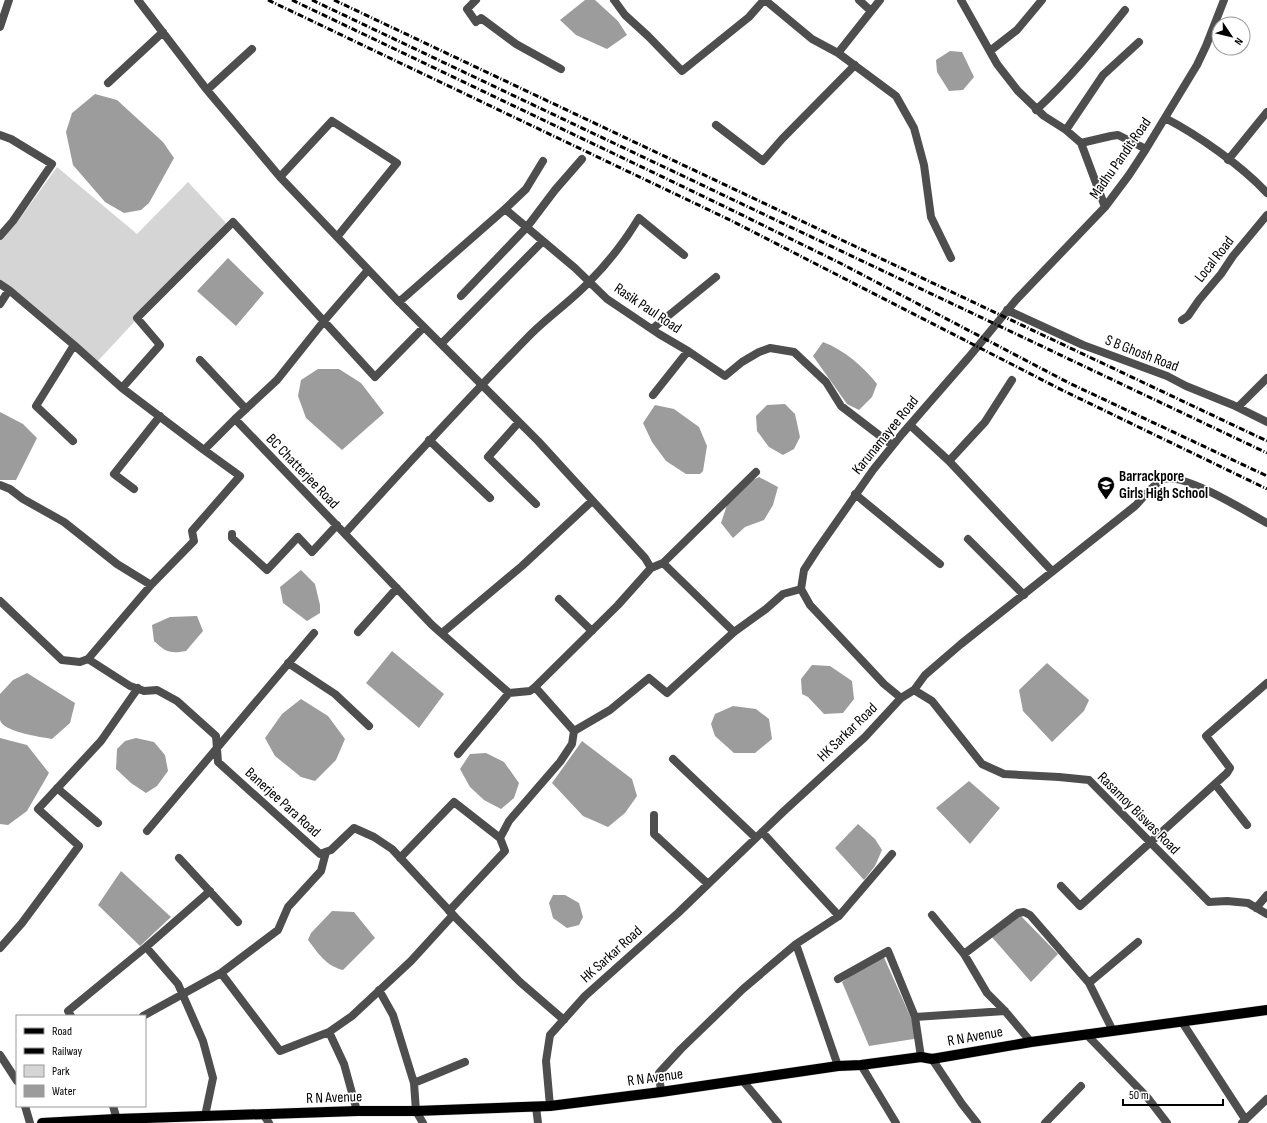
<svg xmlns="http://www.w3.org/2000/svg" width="1267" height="1123" font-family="'Sofia Sans Condensed',sans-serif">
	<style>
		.green { fill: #d5d5d5 }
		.water { fill: #9c9c9c }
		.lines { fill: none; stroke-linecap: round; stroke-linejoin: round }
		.primary-casing { stroke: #dbdbdb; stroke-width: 11 }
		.minor { stroke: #4e4e4e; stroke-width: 8 }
		.tertiary { stroke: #4e4e4e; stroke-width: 8 }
		.primary { stroke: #000; stroke-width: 10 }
		.rail { stroke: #000; stroke-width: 3; stroke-dasharray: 6 2 1 2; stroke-linecap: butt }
		.labels { text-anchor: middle; stroke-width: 3.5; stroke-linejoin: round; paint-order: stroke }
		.street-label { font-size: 15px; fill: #000; stroke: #fff }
		.poi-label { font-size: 15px; font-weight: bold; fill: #000; stroke: #fff; text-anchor: start }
	</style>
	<rect width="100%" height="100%" fill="#fff"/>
	<!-- green -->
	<path class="green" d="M57,167L137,234L188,182L226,223L97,362L0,283V241L18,221Z"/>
	<!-- water -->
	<path class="water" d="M585,0H595L618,21L627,35L607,49L576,35L560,20Z
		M950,51L962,52L974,77L963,90L949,91L937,72L936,60Z
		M95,94L117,100L163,142L174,158L149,203L141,210L124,213L105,202L73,165L66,132L72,113Z
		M228,258L264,293L236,326L197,291Z
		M823,342C844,350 863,366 877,384L872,397L859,410L847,404L813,356Z
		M318,369H339L361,383L384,413L342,450L306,418L298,396L301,380Z
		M785,404L795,414L800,437L794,449L783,455L769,447L757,431L756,416L767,405Z
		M655,405L674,409L699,427L707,446L703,471L700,474H686L666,461L652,442L643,423Z
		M0,412L23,424L37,438L16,480H0Z
		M759,477L778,487L773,505L764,520L745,527L733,538L721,523L728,502L744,484Z
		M301,570L315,584L320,605V613L307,621L283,603L280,587Z
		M197,616L203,631L186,651C169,654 166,652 154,641L152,625L170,617Z
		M392,651L444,694L419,728L366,683Z
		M1047,663L1089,700L1084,711L1052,742L1023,711L1019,690Z
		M812,665L830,666L852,681L854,699L843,713L824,714L808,697L802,694L801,679Z
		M27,673L75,703L70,723L52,739C41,737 3,732 0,720C0,712 0,702 0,694L13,680Z
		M301,699L328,716L345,739L336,760L315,781L301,777L275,756L265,738L282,714Z
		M733,706L756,709L769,719L772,739L755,753H734L715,736L711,724L715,714Z
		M0,738L27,745L49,773L27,811L8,825L0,824Z
		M136,738L154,742L165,755L168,771L157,786L146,793L131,783L116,769L117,749L125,741Z
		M582,741L632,779L637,796L625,813L608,827L583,816L552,783Z
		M486,753L504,762L519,783L514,798L501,809L484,800L470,787L460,769L470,754Z
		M969,781L1000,808L970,844L936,808Z
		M858,824L875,839L882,850L875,866L864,880L835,848Z
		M121,871L171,917L140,946L98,905Z
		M553,895H565L579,903L583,917L579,925L567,928L553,918L549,903Z
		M332,911L354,912L375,938L343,970C326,966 318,953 308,940L311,933Z
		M1018,913L1058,954L1031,982L991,936Z
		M882,953L920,1038L869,1046L842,982Z"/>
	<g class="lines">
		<defs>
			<path id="primary" d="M42,1123L116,1119L357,1111H416L550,1106L661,1092L838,1066L861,1065L921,1057L932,1059L1031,1042L1267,1010"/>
		</defs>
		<!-- primary casing -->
		<use href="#primary" class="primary-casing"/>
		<!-- minor -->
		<path class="minor" d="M138,0L207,90L280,177L399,302L538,441L645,558L651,568
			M476,0L467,9L476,22L481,18L516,44L561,69
			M614,0L625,15L648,36L682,71L749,17L764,0
			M765,0L812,39L838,53
			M859,0L871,11
			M880,0L838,53L896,96L914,128L924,165L931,217L951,258
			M961,0L997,64L1018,91L1044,116L1066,130L1081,143L1105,207
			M990,51L1017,30L1042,0
			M108,83L163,32
			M207,90L252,49
			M1036,110C1069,80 1097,45 1125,10
			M1165,118C1198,135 1242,166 1267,193
			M716,125L763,161L782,139L855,65
			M1066,130L1103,75L1139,42
			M0,135L11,139L52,164L13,221L0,236
			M1081,143L1111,136L1118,135L1146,149
			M1228,160L1267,112
			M280,177L332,121L397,163L337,237
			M505,209L526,189L543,161
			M0,284L9,290L74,345L122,388L204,450L235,419L432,625L509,693L530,691L535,687L574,731
			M461,296L527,227L555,190L582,159
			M399,302L505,209L575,268L607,299L659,334L688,351L725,376L742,362L759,352L770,348L794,352L826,382L841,406L892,445
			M0,304L9,290
			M1007,310L1083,345L1167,376L1186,386L1233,405L1267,422
			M1182,320L1188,316L1199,300L1221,274L1233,256L1267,215
			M652,329L716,277
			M441,344L543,241
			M200,360L246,409
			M122,388L160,345L137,318L233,222L375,377L424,327
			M653,395L688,351
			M1238,407L1267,378
			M235,419L277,380L324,321L368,270
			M519,422L488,457L536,504
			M910,425L949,461L985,422L1012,380
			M429,440L490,498
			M73,441L36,406L74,345
			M949,461L1052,571
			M0,485L10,489L23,499L64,522L117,564L151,585
			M134,489L114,474L160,416
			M855,494L940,564
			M345,533C406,466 467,399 531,334C549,316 571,301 589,282C608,263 625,241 639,218L684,255
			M232,534V538L267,570L298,537L312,552L337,525
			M968,539L1024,595
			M663,563L756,472
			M801,589L804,570L817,550L873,470L902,434L969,357L1016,300L1105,207L1129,175L1146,149L1197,65L1206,46L1224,0
			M801,589L810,605L884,684L901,698
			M559,599L592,631
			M0,601L62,660L80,662L88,659L130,686L144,691L157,690L177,701L216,736L218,762L320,854L331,850L354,828L374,837L392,849L456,918L520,982L564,1020
			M358,632L397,588
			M442,633L522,566L592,501
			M88,659L151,585L194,541L192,531L240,476L204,450
			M288,663L335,694L369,726
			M535,687L618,605L651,568L663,563L734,632L766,609L783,594L801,589
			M914,690L932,701L982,764L1004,774L1059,777L1089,780L1209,902L1227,901L1248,903L1267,914
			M458,754L509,693
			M673,759L756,838
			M1215,784L1247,825
			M57,788L98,823
			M654,815V834L708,884
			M147,831L314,633
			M762,832L839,916
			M179,858L238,922
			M400,858L454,802L500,838
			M1061,886L1080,906L1227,773L1230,768L1206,736L1267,683
			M1256,908L1267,895
			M449,911L505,851L500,838L509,821L560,762L572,744L574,731L610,710L649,678L667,693L734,632
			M932,915L964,954L987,993L1005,1011L1031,1042
			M796,944L838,1066
			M146,947L178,984L203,1041L213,1078L205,1116
			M0,948L22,923L79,846L38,809L101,741L138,688
			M964,954L1018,913L1024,912L1030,915L1089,983L1113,1031
			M221,973L280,1051L329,1032L352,1016L411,961L453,915
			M838,979L888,951L915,1017L921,1057
			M1089,983L1138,942
			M379,990L393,1015L414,1083L416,1111L423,1123
			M71,1016L68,1011L146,947L210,891
			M143,1016L221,973L278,930L288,907L321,871L326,852
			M915,1017L1005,1011
			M1182,1022L1245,1119
			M329,1032L344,1064L357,1111
			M1086,1034L1147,1097L1167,1123
			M0,1055L17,1081
			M932,1059L962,1104L977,1123
			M861,1065L896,1123
			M742,1080L778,1123
			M414,1083L465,1062
			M661,1092L659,1073L681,1049L743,989L796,944L839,916L892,854
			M25,1106L30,1123
			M113,1106L118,1123
			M550,1106L546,1061L550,1035L585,996L678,913L783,812L865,737L901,698L914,690L925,675L961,644L1135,506C1142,499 1155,482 1164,479C1185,473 1247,512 1267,523
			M536,1107L538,1123
			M263,1114L269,1123
			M1045,1123L1081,1086
			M1242,1123L1267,1099"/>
		<!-- tertiary -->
		<path class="tertiary" d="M0,27L9,0"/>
		<!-- primary -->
		<use href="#primary" class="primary"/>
		<!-- rail -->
		<path class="rail" d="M268,0L732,221L1064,391L1267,489
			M292,0L736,212L840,263L1069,383L1267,476
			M312,0L1267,453
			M334,0L1267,441"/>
	</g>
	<!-- icons -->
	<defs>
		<symbol id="school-pin" viewBox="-11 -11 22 30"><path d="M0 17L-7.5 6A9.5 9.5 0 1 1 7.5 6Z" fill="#000" stroke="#fff"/><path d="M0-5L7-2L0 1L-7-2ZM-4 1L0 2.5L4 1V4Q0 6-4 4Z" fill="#fff"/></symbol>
	</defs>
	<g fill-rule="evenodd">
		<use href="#school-pin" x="1096" y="475" width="20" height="27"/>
	</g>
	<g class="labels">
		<!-- street labels -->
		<g class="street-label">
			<text transform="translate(1120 158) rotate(-55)" y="5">Madhu Pandit Road</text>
			<text transform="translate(1214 259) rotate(-52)" y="5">Local Road</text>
			<text transform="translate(648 308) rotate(34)" y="5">Rasik Paul Road</text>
			<text transform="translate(1142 353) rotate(21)" y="5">S B Ghosh Road</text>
			<text transform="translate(885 435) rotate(-51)" y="5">Karunamayee Road</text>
			<text transform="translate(303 471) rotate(46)" y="5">BC Chatterjee Road</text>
			<text transform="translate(847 732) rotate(-44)" y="5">HK Sarkar Road</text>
			<text transform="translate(283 802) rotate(42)" y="5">Banerjee Para Road</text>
			<text transform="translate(1139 813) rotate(45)" y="5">Rasamoy Biswas Road</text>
			<text transform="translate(611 954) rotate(-42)" y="5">HK Sarkar Road</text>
			<text transform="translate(975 1036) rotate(-10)" y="5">R N Avenue</text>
			<text transform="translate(655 1077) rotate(-8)" y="5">R N Avenue</text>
			<text transform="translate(334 1097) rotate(-2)" y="5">R N Avenue</text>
		</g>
		<!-- poi labels -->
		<g class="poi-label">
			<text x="1119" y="481">Barrackpore<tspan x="1119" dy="17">Girls High School</tspan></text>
		</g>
	</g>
	<!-- legend -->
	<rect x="16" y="1015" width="130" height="92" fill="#ffffff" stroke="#999999"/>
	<rect x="24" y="1028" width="20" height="6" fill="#000000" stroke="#999999"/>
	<text x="52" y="1035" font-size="12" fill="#000000">Road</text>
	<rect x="24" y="1048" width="20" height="6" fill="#000000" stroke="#999999"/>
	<text x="52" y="1055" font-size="12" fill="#000000">Railway</text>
	<rect x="24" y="1065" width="20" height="12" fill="#d5d5d5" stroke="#999999"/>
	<text x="52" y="1075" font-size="12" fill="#000000">Park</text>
	<rect x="24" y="1085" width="20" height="12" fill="#9c9c9c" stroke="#999999"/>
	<text x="52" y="1095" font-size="12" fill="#000000">Water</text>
	<!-- north arrow -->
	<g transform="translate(1231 36) rotate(125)"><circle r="19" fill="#ffffff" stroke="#999999"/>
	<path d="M0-3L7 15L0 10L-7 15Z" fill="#000000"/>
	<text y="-6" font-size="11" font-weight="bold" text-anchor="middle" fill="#000000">N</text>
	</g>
	<!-- scale -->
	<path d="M1123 1099v6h100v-6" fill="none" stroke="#000000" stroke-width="2"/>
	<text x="1129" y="1099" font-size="12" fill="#000000" stroke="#ffffff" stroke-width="3" paint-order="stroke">50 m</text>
</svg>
